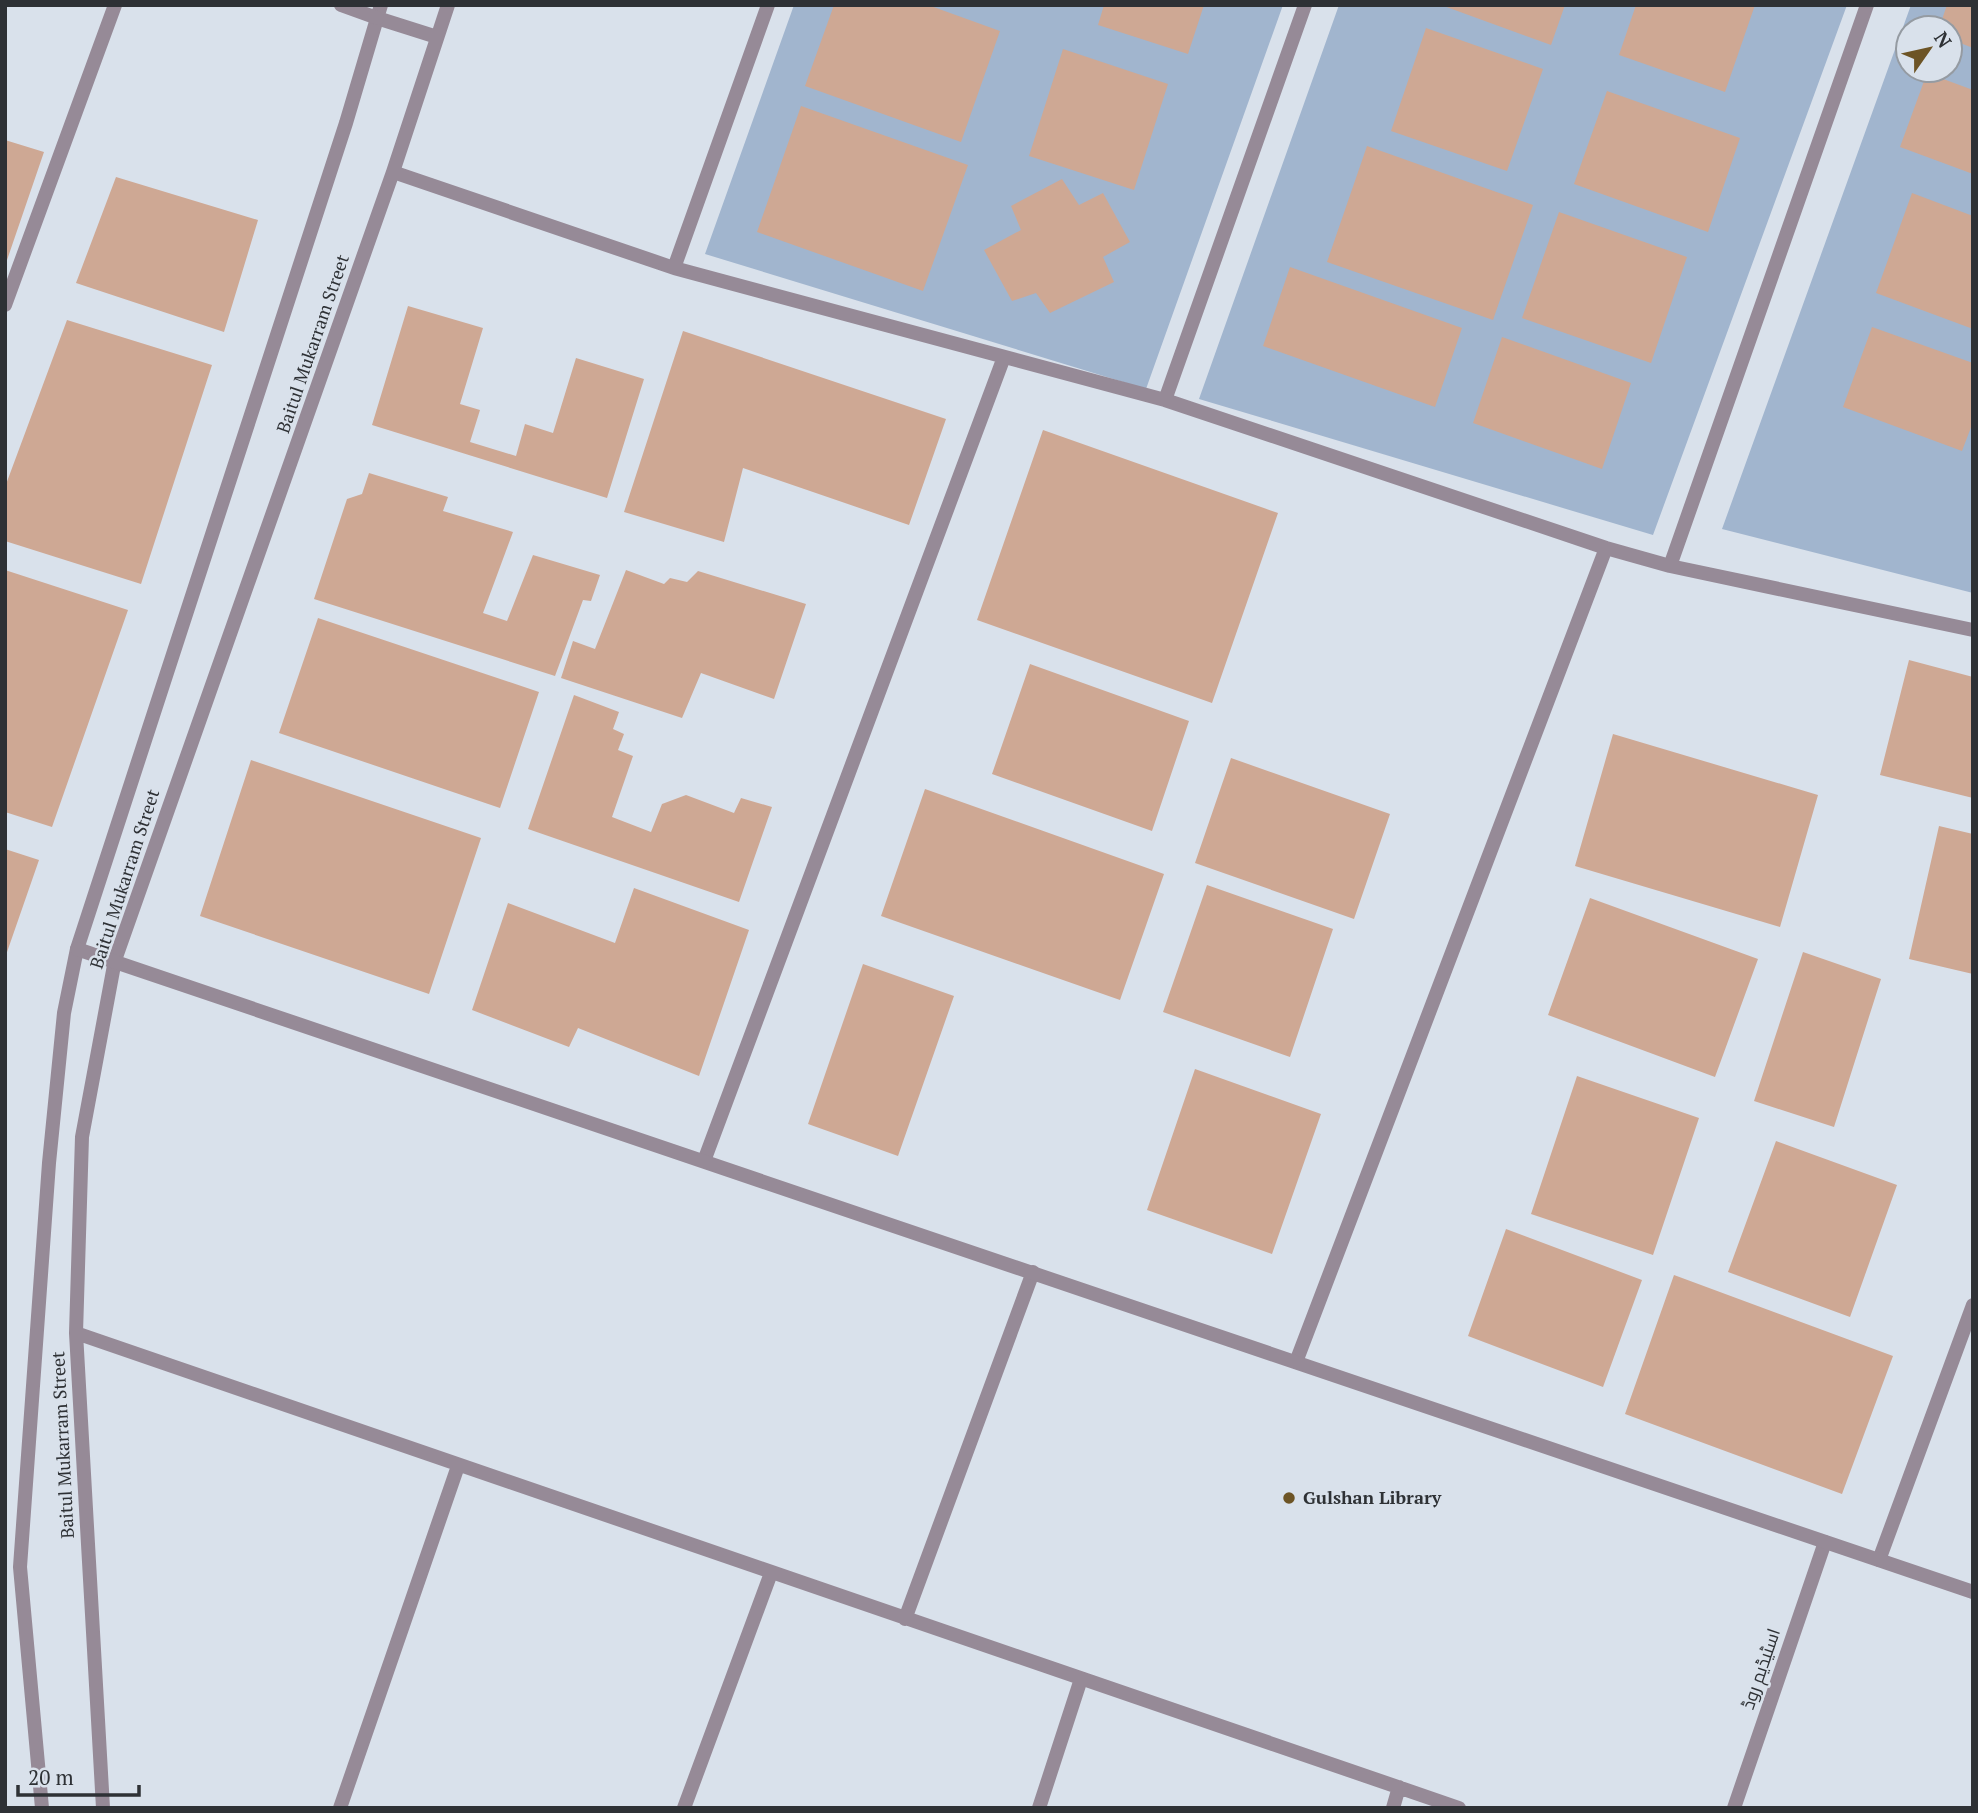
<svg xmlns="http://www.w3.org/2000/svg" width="1978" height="1813" font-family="'PT Serif',Cairo,serif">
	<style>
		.green { fill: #a1b5ce; fill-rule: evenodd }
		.building { fill: #cea894 }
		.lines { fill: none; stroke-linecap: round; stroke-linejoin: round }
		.minor { stroke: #968a97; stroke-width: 14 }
		.tertiary { stroke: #968a97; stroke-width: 14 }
		.poi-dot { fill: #6d5425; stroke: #d9e1eb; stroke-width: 2.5 }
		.labels { text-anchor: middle; stroke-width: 5; stroke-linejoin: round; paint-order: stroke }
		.street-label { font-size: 18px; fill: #2e3135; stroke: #d9e1eb }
		.poi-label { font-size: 18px; font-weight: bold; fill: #2e3135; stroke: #d9e1eb; text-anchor: start }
	</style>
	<rect width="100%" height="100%" fill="#d9e1eb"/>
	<!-- green -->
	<path class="green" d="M794,5H1283L1146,389L705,254Z
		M1339,5H1847L1653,535L1199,399Z
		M1911,5H1973V593L1722,529ZM1908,28H1950V70H1908Z"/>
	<!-- building -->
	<path class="building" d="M834,5H928L1000,31L961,142L805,86Z
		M1104,5H1204L1188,54L1098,25Z
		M1441,5H1565L1551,45Z
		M1636,5H1755L1725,92L1619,55Z
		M1947,5H1973V48L1950,39V28H1939Z
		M1426,28L1543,69L1507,171L1391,131Z
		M1063,49L1168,84L1134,190L1029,156Z
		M1927,73L1973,90V174L1900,147Z
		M1607,91L1740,138L1708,232L1574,184Z
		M801,106L968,165L923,291L757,232Z
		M5,140L44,152L6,263H5Z
		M1367,146L1533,205L1493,320L1327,262Z
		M116,177L258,220L224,332L76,283Z
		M1062,179L1079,205L1103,193L1130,242L1103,257L1114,282L1050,313L1036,293L1012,301L984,250L1021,230L1011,206Z
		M1912,193L1973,216V329L1876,293Z
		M1559,212L1687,257L1651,363L1522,318Z
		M1290,267L1462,328L1435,407L1263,346Z
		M408,306L483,328L460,404L480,410L470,442L516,456L525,424L553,433L576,358L644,379L607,498L372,425Z
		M67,320L212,365L141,584L5,541V487Z
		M1872,327L1973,363V422L1962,451L1843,407Z
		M683,331L946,419L909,525L743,468L724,542L624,512Z
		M1502,337L1631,383L1602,469L1473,423Z
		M1043,430L1278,513L1212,703L977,620Z
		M369,473L448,497L443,511L513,532L483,613L507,621L533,555L600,575L591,601L583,600L555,676L314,599L347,499L362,494Z
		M5,570L128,610L52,827L5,812Z
		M626,570L664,584L670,578L687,582L698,571L806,604L774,699L701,673L682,718L561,678L573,641L595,649Z
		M318,618L539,692L500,808L279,733Z
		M1909,660L1973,677V798L1880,775Z
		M1030,664L1189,721L1152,831L992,774Z
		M574,695L619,712L613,729L624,734L618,750L633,756L612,817L651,832L662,804L686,795L734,813L741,798L772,807L739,902L528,829Z
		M1613,734L1818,795L1780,927L1575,866Z
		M1231,758L1390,814L1354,919L1195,863Z
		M251,760L481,838L429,994L200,916Z
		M925,789L1164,874L1120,1000L881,916Z
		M1939,826L1973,834V974L1909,959Z
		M5,849L39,860L6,955H5Z
		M1207,885L1333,929L1290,1057L1163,1012Z
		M634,888L749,930L699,1076L578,1028L569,1047L472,1010L508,903L615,943Z
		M1590,898L1758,959L1715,1077L1548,1015Z
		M1803,952L1881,979L1834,1127L1754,1101Z
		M863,964L954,996L898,1156L808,1124Z
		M1195,1069L1321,1114L1272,1254L1147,1210Z
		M1577,1076L1699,1118L1653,1255L1531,1214Z
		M1776,1141L1897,1185L1850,1317L1728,1272Z
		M1506,1229L1642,1280L1603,1387L1468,1336Z
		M1674,1275L1893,1356L1842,1494L1625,1414Z"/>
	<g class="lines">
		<!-- minor -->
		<path class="minor" d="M377,18L437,37
			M393,172L674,268L1165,400L1606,548L1670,566L1973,630
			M674,268L768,5
			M5,305L115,5
			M1165,400L1305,5
			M1670,566L1867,5
			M704,1161L1004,357
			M76,1333L1459,1808
			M1296,1362L1606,548
			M1879,1560L1973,1305
			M905,1619L1033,1272
			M42,1808L20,1567L49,1163L64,1013L77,949L346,123L381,5
			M103,1808L76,1333L82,1137L115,960L393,172L448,5
			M340,1808L458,1466
			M684,1808L771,1573
			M1039,1808L1081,1679
			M1393,1808L1399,1787
			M1734,1808L1825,1542"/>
		<!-- tertiary -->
		<path class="tertiary" d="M341,5L377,18
			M77,949L1973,1592"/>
	</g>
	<!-- markers -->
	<circle class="poi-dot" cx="1289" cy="1498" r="7"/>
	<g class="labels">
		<!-- street labels -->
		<g class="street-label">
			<text transform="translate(313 344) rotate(-71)" y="6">Baitul Mukarram Street</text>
			<text transform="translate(125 879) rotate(-72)" y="6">Baitul Mukarram Street</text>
			<text transform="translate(63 1445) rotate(-93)" y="6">Baitul Mukarram Street</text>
			<text transform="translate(1761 1669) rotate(-71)" y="6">اسٹیڈیم روڈ</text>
		</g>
		<!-- poi labels -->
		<g class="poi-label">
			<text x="1303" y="1504">Gulshan Library</text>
		</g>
	</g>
	<!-- border -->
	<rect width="1978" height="1813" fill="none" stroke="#2e3135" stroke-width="14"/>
	<!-- north arrow -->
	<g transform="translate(1929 49) rotate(56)"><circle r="33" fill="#d9e1eb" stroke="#959ba2" stroke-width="2"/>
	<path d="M0-5L12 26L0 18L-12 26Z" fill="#6d5425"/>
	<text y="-10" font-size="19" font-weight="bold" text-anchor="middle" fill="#2e3135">N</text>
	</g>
	<!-- scale -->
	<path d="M18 1785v10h121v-10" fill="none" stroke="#2e3135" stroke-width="3.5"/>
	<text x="28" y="1785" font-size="21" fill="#2e3135" stroke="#d9e1eb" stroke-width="5" paint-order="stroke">20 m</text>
</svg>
